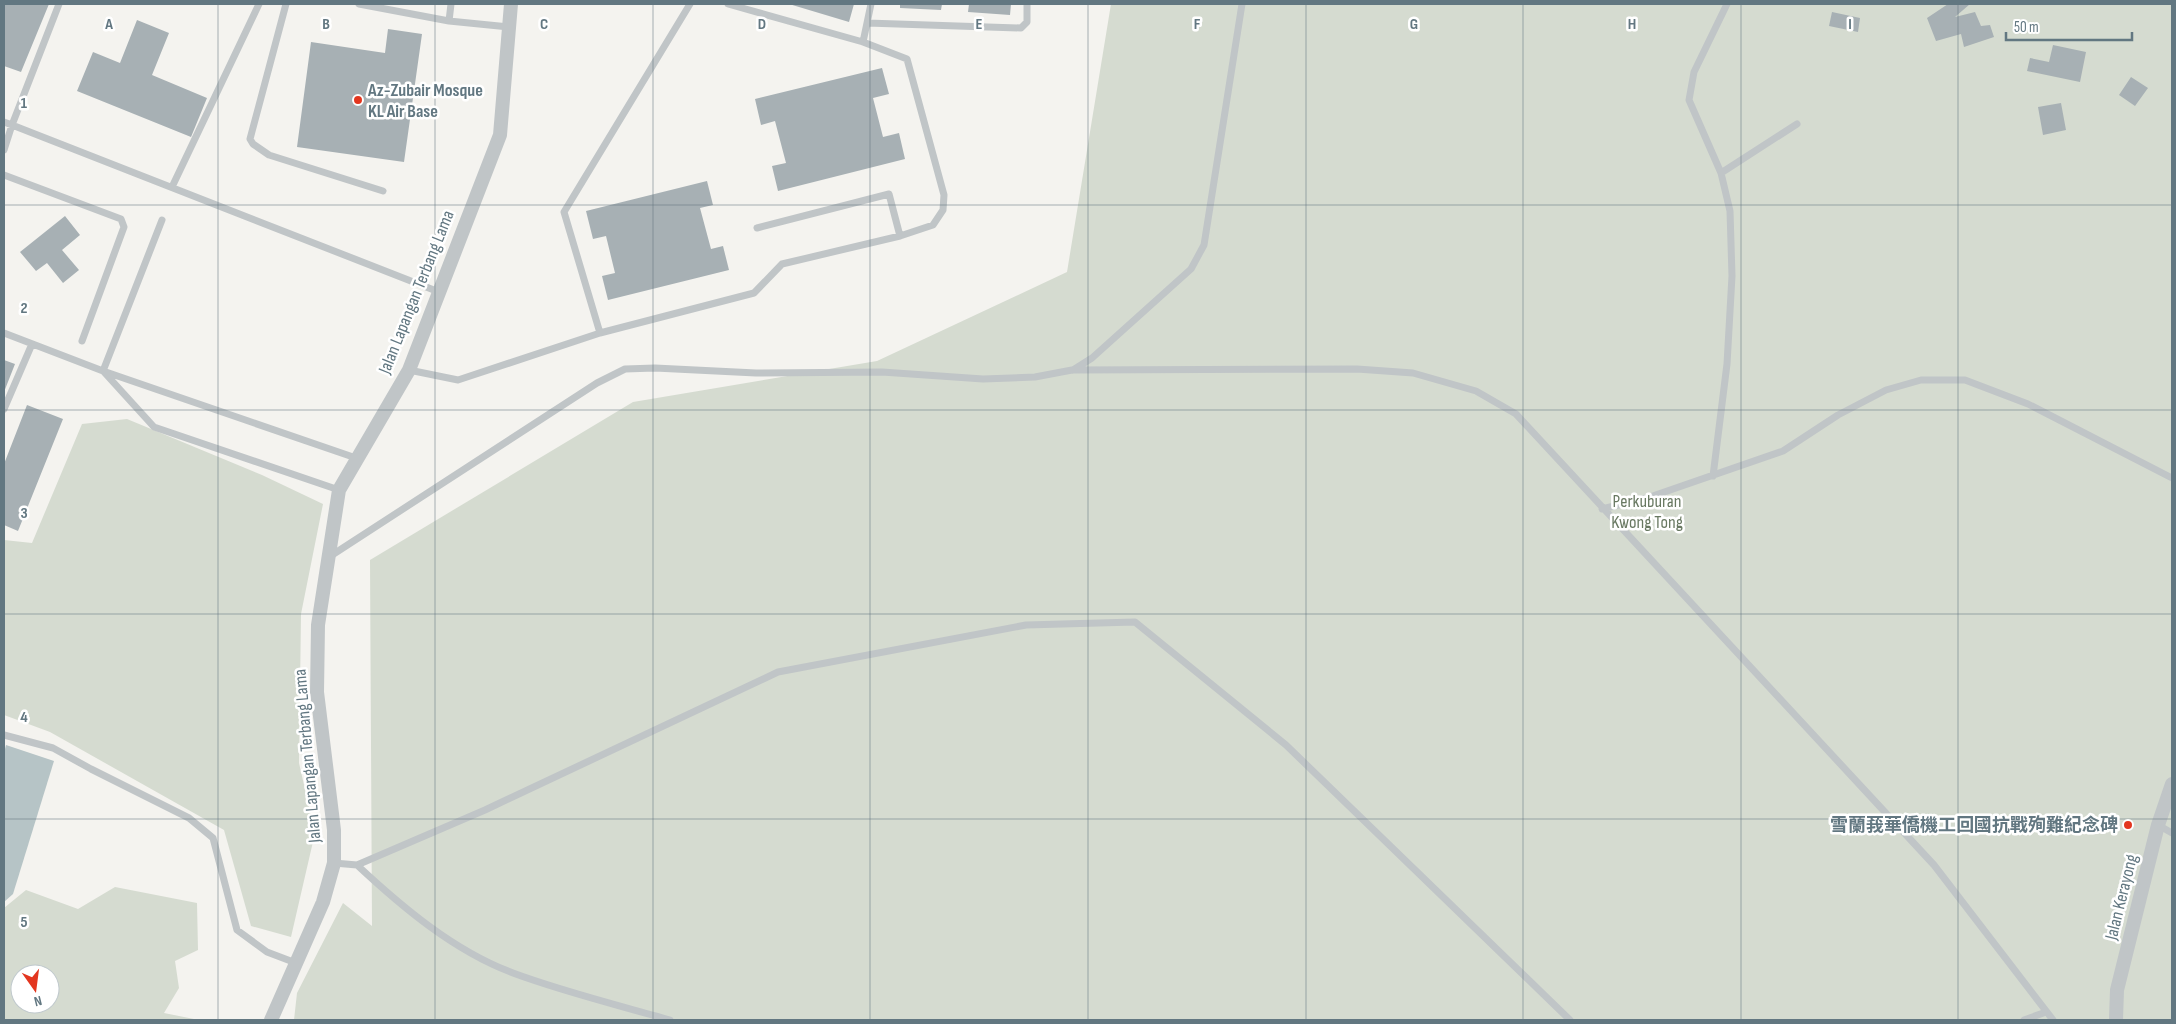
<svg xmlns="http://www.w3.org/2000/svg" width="2176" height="1024" font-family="'Sofia Sans Condensed','Noto Sans SC',sans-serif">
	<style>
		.green { fill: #d5dbd0; fill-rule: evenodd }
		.water { fill: #b6c4c6 }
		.building { fill: #a7b0b4 }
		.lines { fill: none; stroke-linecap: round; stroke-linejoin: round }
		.service { stroke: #c0c5c7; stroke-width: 7 }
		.minor { stroke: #c0c5c7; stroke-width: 14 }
		.grid { fill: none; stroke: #627781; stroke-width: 1; stroke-opacity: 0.55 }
		.poi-dot { fill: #e3361f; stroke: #fff; stroke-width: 2 }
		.labels { text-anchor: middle; stroke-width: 5; stroke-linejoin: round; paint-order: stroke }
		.poi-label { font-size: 18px; font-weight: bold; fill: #627781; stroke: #fff; text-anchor: start }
		.street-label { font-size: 18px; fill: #627781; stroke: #fff }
		.park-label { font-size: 18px; fill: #687861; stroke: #fff }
		.grid-label { font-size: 16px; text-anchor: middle; font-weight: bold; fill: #627781; stroke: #fff; stroke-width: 5; stroke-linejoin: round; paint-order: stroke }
	</style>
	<rect width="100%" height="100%" fill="#f4f3ef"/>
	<!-- green -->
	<path class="green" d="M1111,4H2172V1020H294L297,993L343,903L372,926L370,560L633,402L877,361L1067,272Z
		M127,419L262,475L323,504L301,614L299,763L315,833L291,937L251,926L224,830L50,732L4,715V540L32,543L82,424Z
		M115,887L197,903L198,950L175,961L179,988L164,1013L199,1020H4V908L26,890L78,909ZM20,974H50V1004H20Z"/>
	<!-- water -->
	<path class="water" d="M6,745L54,761L13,894L4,902V753Z"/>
	<!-- building -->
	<path class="building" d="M4,4H49L21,72L4,66Z
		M789,4H854L849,22Z
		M900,4H942L941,10L900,8Z
		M969,4H1011L1010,15L968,12Z
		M1948,4H1970L1955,17L1975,12L1981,26L1990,25L1994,37L1964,47L1961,34L1936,41L1927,18Z
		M1832,12L1860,18L1858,32L1829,26Z
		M137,20L169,33L152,75L207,98L191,137L77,91L93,52L120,63Z
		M388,29L422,34L404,162L297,147L311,42L385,53Z
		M2053,45L2086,52L2080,82L2027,71L2030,58L2049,62Z
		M882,68L889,94L873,98L883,137L899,133L905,159L778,191L772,166L786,163L775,121L761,125L755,99Z
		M2131,77L2148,88L2135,106L2119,95Z
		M2061,103L2066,130L2043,135L2038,107Z
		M707,181L713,205L700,208L711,249L723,246L729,270L608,300L602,276L615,273L606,236L593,239L586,211Z
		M65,216L80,235L62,250L79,270L63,283L47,263L36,271L20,252Z
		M4,360L15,364L4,392Z
		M27,405L63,419L18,531L4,525V464Z"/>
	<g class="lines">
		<!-- service -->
		<path class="service" d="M286,4L250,139L253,144L269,155L383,191
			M359,4L449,21L509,27
			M449,21L451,4
			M867,23L1021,28L1027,22V4
			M863,42L871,4
			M4,122L12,125L59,4
			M4,150L12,125L439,292
			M1721,173L1689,100L1694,72L1727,4
			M4,175L121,219L124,227L82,341
			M172,187L259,4
			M757,228L889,194L900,236
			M4,333L103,371L356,458
			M600,333L564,212L690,4
			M409,370L458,380L600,333L754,293L782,264L900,236L933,225L943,210L944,195L907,59L863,42L728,4
			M1073,370L1092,358L1191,269L1204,245L1242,4
			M103,371L162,220
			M104,372L154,427L339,490
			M4,409L32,344
			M1713,476L1727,364L1732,276L1730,211L1721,173L1797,124
			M1602,509L1647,498L1783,451L1838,415L1886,390L1921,380H1965L2028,404L2172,478
			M329,557L597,383L625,369L655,368L756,373L882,372L983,379L1035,377L1072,370L1357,369L1413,373L1476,391L1516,414L1934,865L2053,1020
			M4,735L53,748L91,769L189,818L213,838L237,930L267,952L296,963
			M2158,825L2172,833
			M334,863L357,865L485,810L778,672L1026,625L1135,622L1286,745L1570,1020
			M357,865C402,907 454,951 513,973C564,992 618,1005 670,1020
			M2024,1020L2046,1012"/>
		<!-- minor -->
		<path class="minor" d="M271,1020L323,902L334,863V830L317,692L318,625L339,490L409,370L500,135L511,4
			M2116,1020L2117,990L2158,825L2172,784"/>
	</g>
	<!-- grid -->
	<path class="grid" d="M218,4V1020M435,4V1020M653,4V1020M870,4V1020M1088,4V1020M1306,4V1020M1523,4V1020M1741,4V1020M1958,4V1020M4,205H2172M4,410H2172M4,614H2172M4,819H2172"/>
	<!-- markers -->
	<g class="poi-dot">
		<circle cx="358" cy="100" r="5"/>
		<circle cx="2128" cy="825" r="5"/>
	</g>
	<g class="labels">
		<!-- poi labels -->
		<g class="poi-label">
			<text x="368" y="96">Az-Zubair Mosque<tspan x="368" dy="21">KL Air Base</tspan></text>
			<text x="2118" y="831" text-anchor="end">雪蘭莪華僑機工回國抗戰殉難紀念碑</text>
		</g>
		<!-- street labels -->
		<g class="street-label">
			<text transform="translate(416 292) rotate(-68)" y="6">Jalan Lapangan Terbang Lama</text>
			<text transform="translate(307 756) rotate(-95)" y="6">Jalan Lapangan Terbang Lama</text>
			<text transform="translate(2121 897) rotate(-76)" y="6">Jalan Kerayong</text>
		</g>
		<!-- park labels -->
		<g class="park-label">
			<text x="1647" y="507">Perkuburan<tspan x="1647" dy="21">Kwong Tong</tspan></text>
		</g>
	</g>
	<g class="grid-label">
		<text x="109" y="29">A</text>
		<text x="326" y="29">B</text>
		<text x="544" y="29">C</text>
		<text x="762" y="29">D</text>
		<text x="979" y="29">E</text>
		<text x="1197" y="29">F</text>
		<text x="1414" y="29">G</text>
		<text x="1632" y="29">H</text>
		<text x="1850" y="29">I</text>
		<text x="24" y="108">1</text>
		<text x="24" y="313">2</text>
		<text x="24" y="518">3</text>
		<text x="24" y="722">4</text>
		<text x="24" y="927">5</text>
	</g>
	<!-- border -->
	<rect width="2176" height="1024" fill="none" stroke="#627781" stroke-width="10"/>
	<!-- north arrow -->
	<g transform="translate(35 989) rotate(166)"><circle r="24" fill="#ffffff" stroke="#c0c9cd"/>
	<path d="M0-4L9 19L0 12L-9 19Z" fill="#e3361f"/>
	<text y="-8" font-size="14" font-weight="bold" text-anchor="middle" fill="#627781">N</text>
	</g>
	<!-- scale -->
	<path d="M2006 32v8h126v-8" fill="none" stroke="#627781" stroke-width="2.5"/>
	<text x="2014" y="32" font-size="15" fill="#627781" stroke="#ffffff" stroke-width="4" paint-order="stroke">50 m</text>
</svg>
